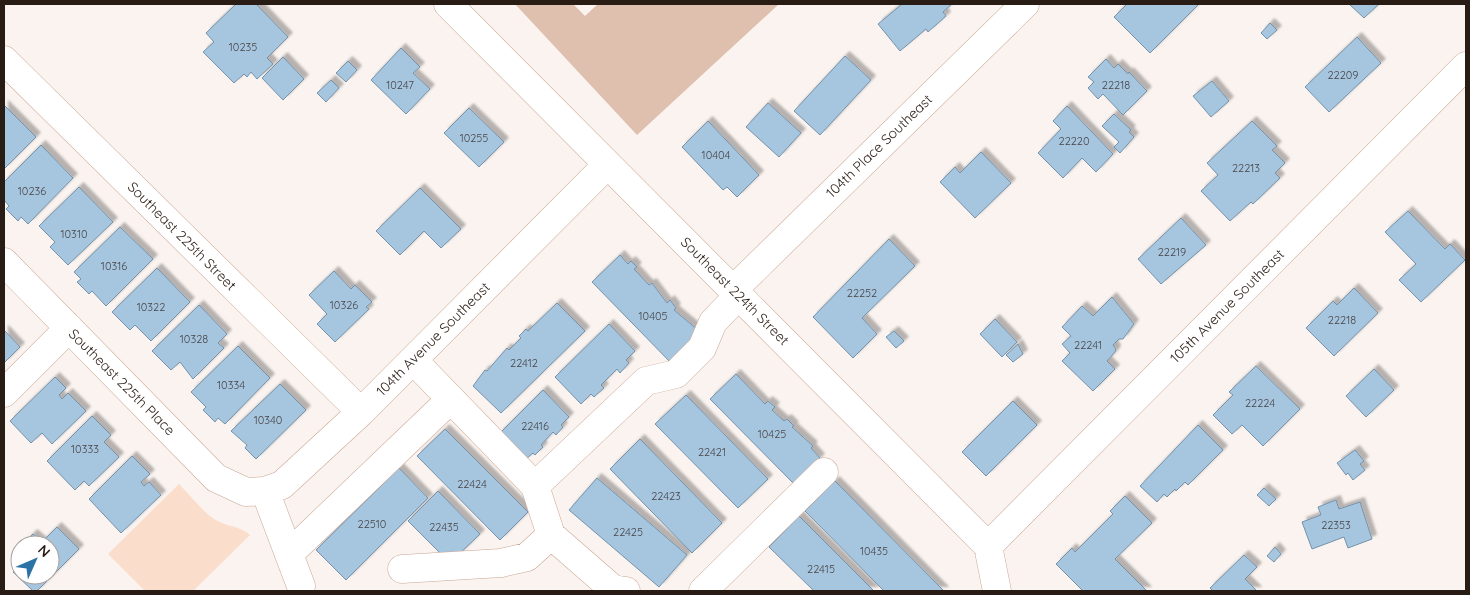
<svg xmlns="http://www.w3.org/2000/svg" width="1470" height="595" font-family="Quicksand,sans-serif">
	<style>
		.green { fill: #fbddcc }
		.forest { fill: #dfbfad }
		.building { fill: #a6c5df; stroke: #7492aa; filter: url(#shadow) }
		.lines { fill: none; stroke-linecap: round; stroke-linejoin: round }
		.minor-casing { stroke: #caa794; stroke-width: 29 }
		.minor { stroke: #fff; stroke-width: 28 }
		.labels { text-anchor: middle; stroke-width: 5; stroke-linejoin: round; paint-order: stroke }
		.number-label { font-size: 11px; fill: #484648 }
		.street-label { font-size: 14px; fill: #291c15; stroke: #fff }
	</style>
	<defs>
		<filter id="shadow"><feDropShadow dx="4.5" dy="-4.5" stdDeviation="1" flood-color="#0004"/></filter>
	</defs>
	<rect width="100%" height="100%" fill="#faf3ef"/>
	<!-- green -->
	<path class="green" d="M179,484C190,495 201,510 214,519C226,527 239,525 250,535L193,591H145L108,554Z"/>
	<!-- forest -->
	<path class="forest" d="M515,4H573L585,16L598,4H779L637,135Z"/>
	<!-- building -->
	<path class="building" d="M236,4H256L288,37L267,58L273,64L257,79L251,72L247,77L244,74L234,83L203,52L214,42L206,33Z
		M902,4H952L943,12L946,16L928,32L926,29L900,51L878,24Z
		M1127,4H1199L1150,53L1114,17Z
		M1349,4H1379L1364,18Z
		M1270,23L1277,30L1267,39L1261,33Z
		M1357,37L1381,63L1329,112L1305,87Z
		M401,48L420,67L413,73L430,89L406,114L371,80Z
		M845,56L871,80L820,135L794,111Z
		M283,57L304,79L283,100L262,78Z
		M1106,59L1114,68L1118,64L1128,74L1129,72L1147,91L1123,115L1103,94L1098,99L1088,88L1094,82L1088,77Z
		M348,61L357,70L346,82L336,73Z
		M331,80L339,88L326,102L317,93Z
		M1212,81L1229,101L1211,117L1193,96Z
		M768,103L801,133L779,157L746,127Z
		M4,105L36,137L4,169Z
		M1067,106L1113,154L1096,172L1082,158L1063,178L1038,153L1061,129L1053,121Z
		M469,108L504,142L479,167L444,133Z
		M1114,114L1131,130L1129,132L1134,137L1120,153L1114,147L1119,142L1102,126Z
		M708,121L759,175L737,197L727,187L723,190L682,147Z
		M1252,121L1277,146L1272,150L1285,163L1275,173L1280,178L1253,204L1251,202L1230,221L1201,191L1218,175L1207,163Z
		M41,145L73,178L28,224L21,217L18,221L6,209L9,206L4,200V182Z
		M981,152L1011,183L975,218L940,182L955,167L960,173Z
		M79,187L113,222L68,265L50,247L55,242L39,226Z
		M420,188L461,229L441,248L424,231L400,255L376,231Z
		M1408,211L1445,249L1450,244L1465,260L1421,302L1399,280L1416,264L1385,232Z
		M1181,218L1206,245L1161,284L1138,259Z
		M120,227L153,259L106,306L92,291L89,294L77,282L81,279L74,272Z
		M889,239L915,266L862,318L877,334L853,358L813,317Z
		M620,255L628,264L631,261L637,267L634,269L649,285L652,283L667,303L670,300L676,308L674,310L698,330L675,367L592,282Z
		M157,268L190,302L151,341L135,325L130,330L112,312Z
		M334,271L351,289L355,285L372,302L366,307L369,309L335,342L317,324L327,314L309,295Z
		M1354,288L1378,313L1334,356L1306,328L1333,301L1337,305Z
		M1112,297L1134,324L1123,339H1119L1113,345L1116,349L1115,352L1107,361L1115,369L1093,391L1062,361L1070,353L1062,344L1071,336L1062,327L1082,306L1093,316Z
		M557,303L585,331L501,413L473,386L485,370L487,371L507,348L509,350L521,338L519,336L526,329L528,331Z
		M199,305L227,334L218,343L224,348L193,379L180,362L171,370L152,351Z
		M995,319L1017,342L1002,357L980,334Z
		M609,324L635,351L626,360L629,363L620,373L617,369L601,385L604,388L594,397L591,394L581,404L555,377Z
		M4,330L20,347L4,363Z
		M894,331L904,341L896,348L886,337Z
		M1018,344L1023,354L1013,362L1006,355Z
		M238,346L270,378L225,424L218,418L215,422L203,410L206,407L191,392Z
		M1256,366L1300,409L1263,446L1242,425L1232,434L1213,415L1233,395L1229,392Z
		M1374,369L1394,390L1366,417L1346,396Z
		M736,374L765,404L768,401L775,407L772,410L784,421L787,419L794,426L792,427L813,446L811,448L820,458L794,484L710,399Z
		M55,377L66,388L59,395L62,399L68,393L86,411L52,444L42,433L31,443L10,421Z
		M280,384L306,410L256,459L245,448L247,445L231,431Z
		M543,390L569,417L561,425L563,427L556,435L553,432L541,445L543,447L535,455L533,453L525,460L499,434Z
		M686,395L768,479L738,508L655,424Z
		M1013,401L1037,425L986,476L962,452Z
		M92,416L111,435L104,442L119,457L89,486L84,481L75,490L47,461Z
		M1198,425L1223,450L1188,485L1185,482L1176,491L1175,489L1167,497L1164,494L1157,502L1140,486Z
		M445,429L528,512L500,540L417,456Z
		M640,439L722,523L692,553L610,469Z
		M1355,450L1364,461L1360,464L1365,470L1353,480L1348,473L1346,475L1337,463Z
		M132,456L150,474L141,482L144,486L149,482L161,495L121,533L89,499Z
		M399,468L428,498L346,580L316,550Z
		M597,478L687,555L659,587L569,510Z
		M835,481L944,591H884L805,511Z
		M1264,488L1276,499L1269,506L1257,495Z
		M438,491L480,534L450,563L408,521Z
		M1125,496L1152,523L1115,559L1147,591H1083L1056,564L1072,548L1075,552L1113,514L1110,511Z
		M1336,500L1339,509L1360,502L1372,539L1348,548L1344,537L1312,549L1302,522L1321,515L1318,507Z
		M799,516L874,591H814L769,547Z
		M57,527L79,549L37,591H33L13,572L20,565V575H50V545H22L33,534L42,542Z
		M1275,547L1281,554L1274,562L1267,556Z
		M1244,555L1257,567L1245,579L1257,591H1213L1210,588Z"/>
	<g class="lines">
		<defs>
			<path id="minor" d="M448,4L988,546L997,591
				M4,60L361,412
				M4,262L216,478L246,492L265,491L282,485L361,412L607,165
				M734,289L1025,4
				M413,360L535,486L646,381L676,374L702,348L713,322L739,295
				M4,393L69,328
				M535,486L551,535L613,589L626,591
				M265,491L301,586
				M988,546L1466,66
				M289,554L451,399
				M402,569L501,563L527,557L551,535
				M703,591L824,472"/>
		</defs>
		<!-- minor casing -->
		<use href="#minor" class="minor-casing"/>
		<!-- minor -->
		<use href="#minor" class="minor"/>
	</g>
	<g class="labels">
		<!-- number labels -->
		<g class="number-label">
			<text x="243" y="51">10235</text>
			<text x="1343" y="79">22209</text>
			<text x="400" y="89">10247</text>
			<text x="1116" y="89">22218</text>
			<text x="474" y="142">10255</text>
			<text x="1074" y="145">22220</text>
			<text x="716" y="159">10404</text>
			<text x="1246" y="172">22213</text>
			<text x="32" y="195">10236</text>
			<text x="74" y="238">10310</text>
			<text x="1172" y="256">22219</text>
			<text x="114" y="270">10316</text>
			<text x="862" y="297">22252</text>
			<text x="344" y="309">10326</text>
			<text x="151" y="311">10322</text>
			<text x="653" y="320">10405</text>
			<text x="1342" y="324">22218</text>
			<text x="194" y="343">10328</text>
			<text x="1088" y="349">22241</text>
			<text x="524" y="367">22412</text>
			<text x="231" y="389">10334</text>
			<text x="1260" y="407">22224</text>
			<text x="268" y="424">10340</text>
			<text x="535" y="430">22416</text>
			<text x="772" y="438">10425</text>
			<text x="85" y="453">10333</text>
			<text x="712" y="456">22421</text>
			<text x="472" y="488">22424</text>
			<text x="666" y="500">22423</text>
			<text x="372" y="528">22510</text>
			<text x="1336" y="529">22353</text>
			<text x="444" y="531">22435</text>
			<text x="628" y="536">22425</text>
			<text x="874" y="555">10435</text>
			<text x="821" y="573">22415</text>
		</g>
		<!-- street labels -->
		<g class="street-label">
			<text transform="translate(879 146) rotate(-44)" y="5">104th Place Southeast</text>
			<text transform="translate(182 236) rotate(45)" y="5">Southeast 225th Street</text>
			<text transform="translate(735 291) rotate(45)" y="5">Southeast 224th Street</text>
			<text transform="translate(1227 306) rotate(-45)" y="5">105th Avenue Southeast</text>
			<text transform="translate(433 339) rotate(-45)" y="5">104th Avenue Southeast</text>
			<text transform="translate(122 382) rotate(45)" y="5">Southeast 225th Place</text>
		</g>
	</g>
	<!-- border -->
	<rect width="1470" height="595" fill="none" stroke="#291c15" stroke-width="10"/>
	<!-- north arrow -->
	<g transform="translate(35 560) rotate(45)"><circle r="24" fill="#ffffff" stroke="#a9a4a1"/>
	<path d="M0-4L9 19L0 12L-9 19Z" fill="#2b73a7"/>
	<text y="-8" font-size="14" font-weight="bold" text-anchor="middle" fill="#291c15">N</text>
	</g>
</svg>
